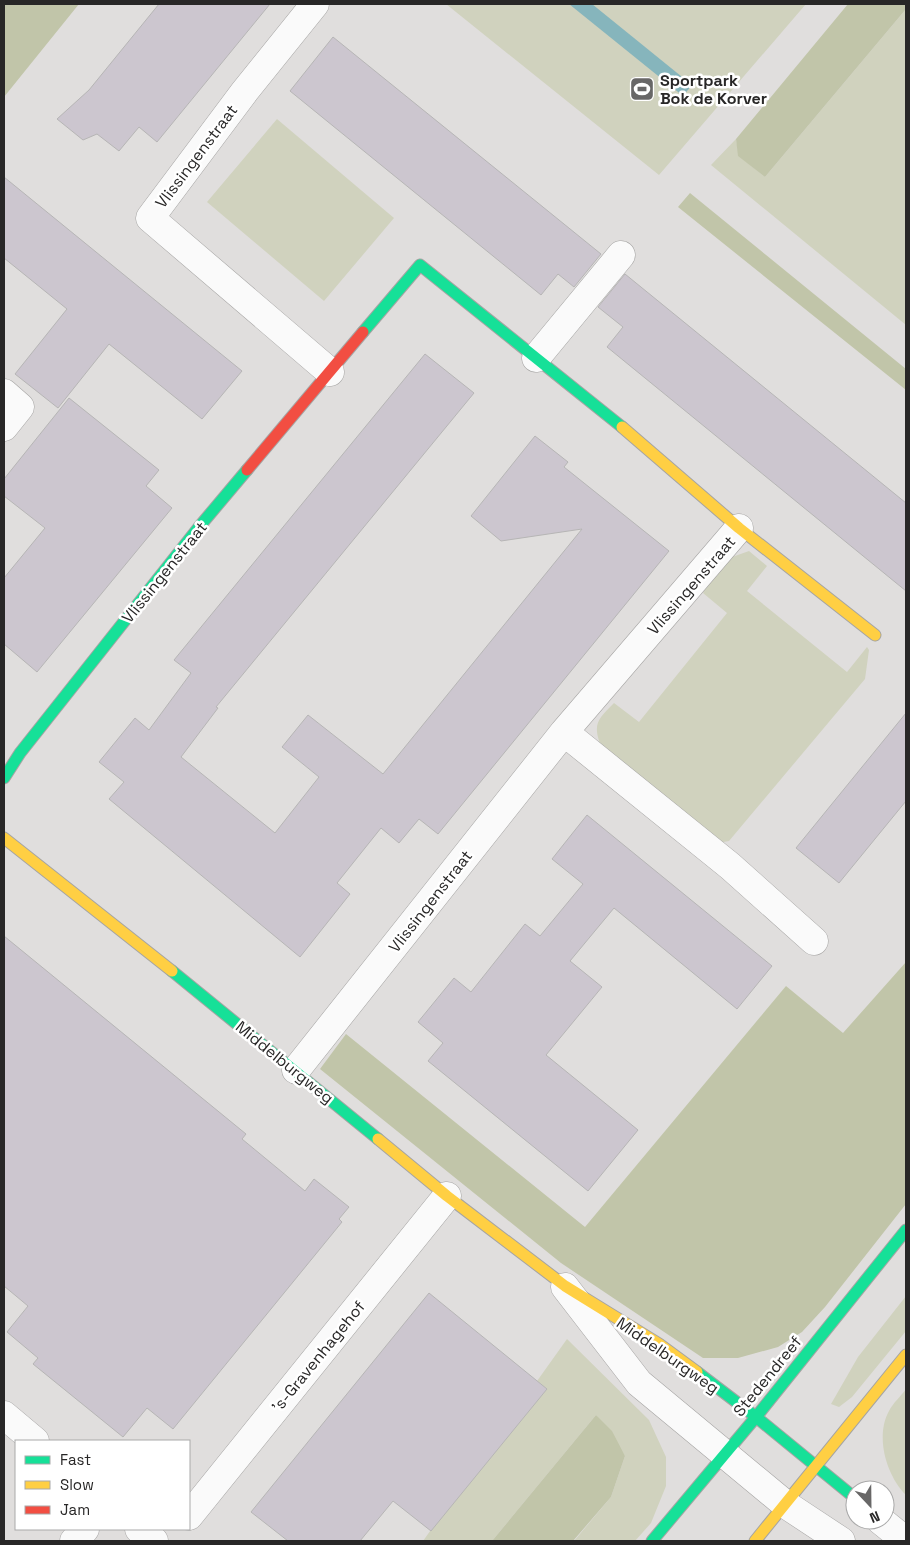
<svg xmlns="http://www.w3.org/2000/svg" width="910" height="1545" font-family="'Space Grotesk',sans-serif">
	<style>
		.green { fill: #d0d2be }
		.forest { fill: #c1c5a9 }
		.water { fill: #86b5bc }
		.building { fill: #ccc6cf; stroke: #b6b5b5 }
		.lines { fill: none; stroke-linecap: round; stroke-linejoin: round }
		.street-casing { stroke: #a5a4a3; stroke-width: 29 }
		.fast-casing { stroke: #a5a4a3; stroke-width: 13 }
		.slow-casing { stroke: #a5a4a3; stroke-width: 13 }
		.jam-casing { stroke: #a5a4a3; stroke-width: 13 }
		.street { stroke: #fafafa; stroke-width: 28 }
		.fast { stroke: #16e098; stroke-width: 11 }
		.slow { stroke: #ffcf43; stroke-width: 11 }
		.jam { stroke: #f24e42; stroke-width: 11 }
		.labels { text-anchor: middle; stroke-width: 5; stroke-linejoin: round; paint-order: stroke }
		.poi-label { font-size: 16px; font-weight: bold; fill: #282727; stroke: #fff; text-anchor: start }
		.street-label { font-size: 16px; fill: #282727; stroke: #fff }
	</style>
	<rect width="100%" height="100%" fill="#e0dedd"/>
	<!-- green -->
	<path class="green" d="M446,4H806L659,175Z
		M906,9V325L711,165L736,139L739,156L765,177Z
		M277,119L394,218L324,301L207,202Z
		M749,551L767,566L747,591L847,672L867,647L869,650L865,679L729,841L712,844L602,749C592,724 597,720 614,703L639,722L727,613L703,593L721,561Z
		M906,1296V1331L852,1397L839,1407L831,1404L858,1357Z
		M567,1339L649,1420L666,1457V1486L651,1523L635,1541H574L611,1497L625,1456L596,1415L492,1541H423Z
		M906,1389V1495C886,1475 875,1436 889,1411C893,1403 901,1396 906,1389Z"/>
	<!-- forest -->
	<path class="forest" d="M4,4H79L4,97Z
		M848,4H906V9L765,177L738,156L736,139Z
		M690,193L906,369V390L678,207Z
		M906,962V1204L825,1307L802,1332L778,1347L738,1358H703L561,1263L320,1069L346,1034L585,1227L786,986L843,1033Z
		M596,1415L612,1431L625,1456L611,1497L573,1541H492Z"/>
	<!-- water -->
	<path class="water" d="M569,4H592L692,85L683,96Z"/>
	<!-- building -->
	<path class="building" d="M159,4H270L157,142L139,127L119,151L97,134L83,140L57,119L89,90Z
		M333,37L601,254L574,287L558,274L541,295L290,91Z
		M4,177L242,371L202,419L109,344L58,408L15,374L67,309L4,258Z
		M625,274L906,503V591L607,347L623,327L598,307Z
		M425,354L474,393L216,707L218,708L181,757L275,833L319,777L282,747L308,715L383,774L582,529L501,541L471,516L535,436L568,462L564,467L669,551L438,834L419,819L399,843L381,828L337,883L350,894L300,957L109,799L124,782L99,762L135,718L149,730L191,673L174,660Z
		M69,398L159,470L146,486L172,508L37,672L4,644V578L45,528L4,496V479Z
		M906,713V801L839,883L796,848Z
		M587,815L772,966L737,1009L614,908L570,961L602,987L546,1055L638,1130L588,1191L428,1061L443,1043L418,1022L454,978L471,992L525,924L540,936L583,884L552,859Z
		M4,936L246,1134L242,1139L305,1191L314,1179L349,1207L339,1219L342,1222L173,1429L147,1408L123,1437L33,1364L38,1358L7,1332L28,1306L4,1286Z
		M429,1293L547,1389L431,1531L393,1501L360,1541H288L251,1512Z"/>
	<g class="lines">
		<defs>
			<path id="street" d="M315,4L245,91L150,218L330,372
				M536,358L621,255
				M4,393L20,407L4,427
				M564,732L730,866L814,941
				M296,1070L564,732L739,528
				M565,1287L639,1383L785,1504L841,1541
				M4,1415L35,1441
				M189,1516L447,1196
				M880,1520L906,1541
				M139,1529L154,1541
				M74,1541L85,1529"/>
			<path id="fast" d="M363,332L420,265L622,427
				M4,778L20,753L199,527L247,470
				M172,971L378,1139
				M697,1372L756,1417L855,1498
				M652,1541L756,1417L906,1230"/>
			<path id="slow" d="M622,427L739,528L875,635
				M4,838L172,971
				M378,1139L447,1196L565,1286L659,1344L697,1372
				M755,1541L906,1355"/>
			<path id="jam" d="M247,470L363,332"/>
		</defs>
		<!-- street casing -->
		<use href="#street" class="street-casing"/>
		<!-- fast casing -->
		<use href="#fast" class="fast-casing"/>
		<!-- slow casing -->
		<use href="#slow" class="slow-casing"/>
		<!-- jam casing -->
		<use href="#jam" class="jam-casing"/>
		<!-- street -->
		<use href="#street" class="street"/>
		<!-- fast -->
		<use href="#fast" class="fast"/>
		<!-- slow -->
		<use href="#slow" class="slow"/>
		<!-- jam -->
		<use href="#jam" class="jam"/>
	</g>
	<!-- icons -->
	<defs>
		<symbol id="stadium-square" viewBox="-11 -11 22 22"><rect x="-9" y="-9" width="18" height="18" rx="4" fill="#686767" stroke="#fff"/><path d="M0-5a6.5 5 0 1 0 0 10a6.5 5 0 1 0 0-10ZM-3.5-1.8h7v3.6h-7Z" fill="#fff"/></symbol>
	</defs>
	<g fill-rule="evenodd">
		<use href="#stadium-square" x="628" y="75" width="28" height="28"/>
	</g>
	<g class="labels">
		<!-- poi labels -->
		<g class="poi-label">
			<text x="660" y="86">Sportpark<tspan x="660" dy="18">Bok de Korver</tspan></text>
		</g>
		<!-- street labels -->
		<g class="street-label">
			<text transform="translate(196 156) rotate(-53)" y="6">Vlissingenstraat</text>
			<text transform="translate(164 572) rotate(-51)" y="6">Vlissingenstraat</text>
			<text transform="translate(691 585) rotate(-49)" y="6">Vlissingenstraat</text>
			<text transform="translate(430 901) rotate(-52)" y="6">Vlissingenstraat</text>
			<text transform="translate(285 1062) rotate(39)" y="6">Middelburgweg</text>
			<text transform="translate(668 1355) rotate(35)" y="6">Middelburgweg</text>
			<text transform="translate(318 1356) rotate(-51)" y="6">'s-Gravenhagehof</text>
			<text transform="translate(767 1376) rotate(-51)" y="6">Stedendreef</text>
		</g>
	</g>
	<!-- border -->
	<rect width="910" height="1545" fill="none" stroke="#282727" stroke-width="10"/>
	<!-- legend -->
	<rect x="15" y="1440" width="175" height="90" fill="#ffffff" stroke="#a9a9a9"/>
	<rect x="25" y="1456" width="25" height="8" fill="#16e098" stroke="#a9a9a9"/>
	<text x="60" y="1465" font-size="15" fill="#282727">Fast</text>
	<rect x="25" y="1481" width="25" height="8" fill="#ffcf43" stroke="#a9a9a9"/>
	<text x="60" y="1490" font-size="15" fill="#282727">Slow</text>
	<rect x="25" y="1506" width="25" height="8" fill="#f24e42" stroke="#a9a9a9"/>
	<text x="60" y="1515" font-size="15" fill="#282727">Jam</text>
	<!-- north arrow -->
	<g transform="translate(870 1505) rotate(158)"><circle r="24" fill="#ffffff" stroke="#a9a9a9"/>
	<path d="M0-4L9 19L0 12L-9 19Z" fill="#686767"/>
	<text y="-8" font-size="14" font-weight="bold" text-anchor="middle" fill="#282727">N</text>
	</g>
</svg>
